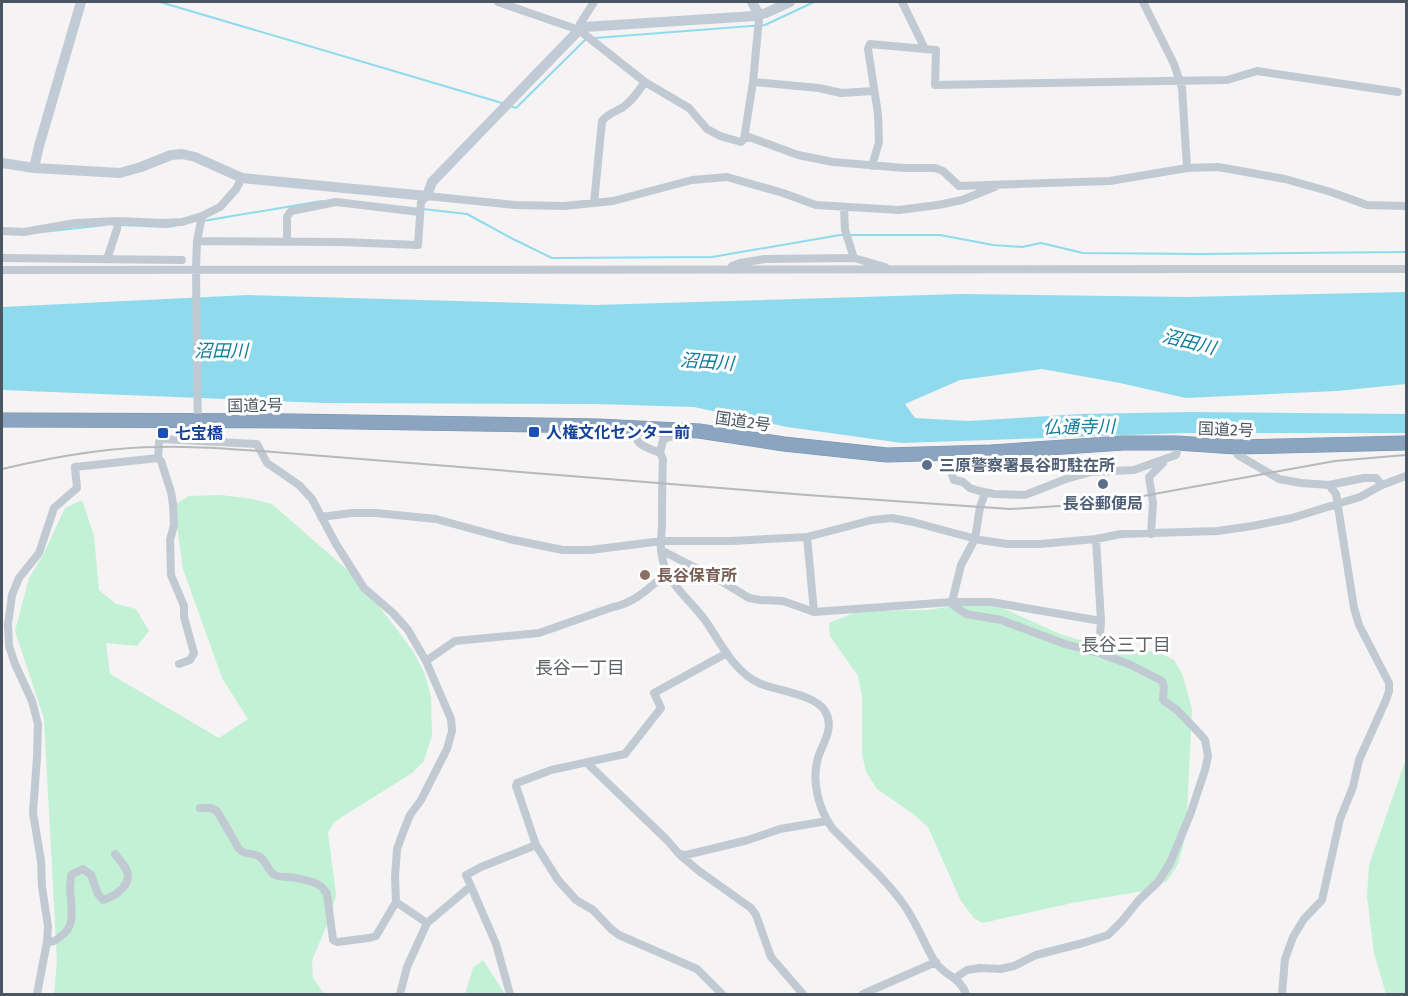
<svg xmlns="http://www.w3.org/2000/svg" width="1408" height="996" font-family="'Fira Sans','Noto Sans JP',sans-serif">
	<style>
		.green { fill: #c3f1d5 }
		.water { fill: #90daee }
		.lines { fill: none; stroke-linecap: round; stroke-linejoin: round }
		.stream { stroke: #90daee; stroke-width: 2 }
		.highway-casing { stroke: #7690ad; stroke-width: 15 }
		.street { stroke: #c1cad2; stroke-width: 8 }
		.secondary { stroke: #c1cbd6; stroke-width: 10 }
		.highway { stroke: #8ba5c1; stroke-width: 14 }
		.rail { stroke: #b5b8bd; stroke-width: 2 }
		.transit-dot { fill: #1a4fb4; stroke: #fff; stroke-width: 2 }
		.service-dot { fill: #5c6f8a; stroke: #fff; stroke-width: 2 }
		.education-dot { fill: #8d6e63; stroke: #fff; stroke-width: 2 }
		.labels { text-anchor: middle; stroke-width: 6; stroke-linejoin: round; paint-order: stroke }
		.street-label { font-size: 16px; fill: #4a5661; stroke: #fff }
		.transit-label { font-size: 16px; font-weight: bold; fill: #164399; stroke: #fff; text-anchor: start }
		.service-label { font-size: 16px; font-weight: bold; fill: #4e5e75; stroke: #fff; text-anchor: start }
		.education-label { font-size: 16px; font-weight: bold; fill: #785e54; stroke: #fff; text-anchor: start }
		.water-label { font-size: 18px; font-style: italic; fill: #0c7c9b; stroke: #fff }
		.neighbourhood-label { font-size: 18px; fill: #5f6368; stroke: #fff }
	</style>
	<rect width="100%" height="100%" fill="#f5f3f3"/>
	<!-- green -->
	<path class="green" d="M221,495L252,499L272,504L359,580L413,651L424,672L431,696L432,735L424,761L412,773L334,822L328,833L336,895L330,918L312,960L313,978L324,994H54L57,961L44,719L15,631L29,578L43,555L65,508L82,500L94,536L99,590L116,604L136,609L149,631L137,646L106,643L110,674L219,738L248,719L222,678L183,569L174,505L189,496Z
		M974,603L998,606L1060,634L1079,640L1160,653L1174,660L1183,676L1192,709L1186,835L1178,864L1167,881L1143,891L1072,903L982,923L974,918L961,901L928,827L912,813L877,789L866,772L862,754V696L858,676L830,636L829,623L859,611L927,610Z
		M1406,759V994H1386L1374,953L1367,896L1369,865Z
		M483,960L505,994H465L473,968Z"/>
	<!-- water -->
	<path class="water" d="M1406,292V384L1337,391L1186,398L1120,383L1042,369L960,380L905,404L915,418L969,421L1081,414L1190,412L1406,414V433H1185L902,443L787,427L694,407L595,404L324,403L2,390V307L248,295L595,305L961,294L1188,297Z"/>
	<g class="lines">
		<!-- stream -->
		<path class="stream" d="M160,2L502,103
			M595,38L765,25L814,2
			M510,106L516,108L586,39
			M423,209L467,214L513,239L552,258L712,257L840,235H940L993,245L1022,247L1041,243L1083,253L1202,254L1406,252
			M203,221L322,201
			M120,225L167,227L174,226
			M42,232L105,225"/>
		<defs>
			<path id="highway" d="M2,420L293,421L598,426L699,431L784,444L887,455L991,452L1123,443H1177L1236,447L1406,443"/>
		</defs>
		<!-- highway casing -->
		<use href="#highway" class="highway-casing"/>
		<!-- street -->
		<path class="street" d="M498,2L579,30L645,82L689,108L707,129L720,136L741,142L744,139L749,137L798,155L833,162L905,168H935L943,171L959,186L1110,181L1187,168L1218,167L1285,179L1331,192L1367,205L1406,206
			M902,2L925,49
			M1143,2L1174,64L1182,88L1187,168
			M579,30L580,24L594,2
			M753,82L819,88L841,93L874,91
			M744,139L753,82L759,19V15
			M872,166L879,142L878,114L868,49L870,44L936,50L935,85L1227,80L1257,71L1398,92
			M594,203L602,121C608,114 614,112 622,108C632,101 638,92 645,82
			M844,207L845,230L854,258
			M2,231L24,232L75,223L118,221L163,223L182,222L202,216L220,207L236,189L242,178
			M197,241L341,242L418,245L421,202L427,196L515,205L564,206L613,201L692,180L727,177L783,193L816,205L899,210L938,205L962,200L995,187
			M287,241V217L291,211L336,202L420,212
			M2,258L182,260
			M107,259L117,229L118,221
			M2,270L1406,269
			M731,270L732,266L740,263L765,259L854,258L885,267
			M635,428C635,447 645,446 660,453L663,459C662,480 662,501 662,523C662,532 660,541 661,550C662,558 665,570 669,576C680,595 698,608 709,626C722,646 736,673 759,683C777,691 815,694 825,711C835,728 823,742 818,758C811,782 819,809 832,828C856,853 884,877 904,905C917,923 924,944 935,962C945,976 960,977 966,994
			M198,440L196,269L197,241L202,216
			M1236,447L1238,455L1279,479L1301,483L1329,485L1336,494L1354,608L1359,625L1389,683V691L1386,700L1359,760L1353,787L1340,819L1322,900L1304,919L1293,937L1285,959L1282,994
			M660,453L663,440L668,437L680,436
			M944,453L954,480L963,482L970,488L979,491L994,494L1025,495L1066,479L1091,472L1134,470L1176,455L1177,451V443
			M1329,485L1364,478H1376L1382,485
			M321,517L352,513H376L436,519L509,539L563,550H590L662,541H731L807,537L872,520L892,518L913,522L980,540L1007,544H1040L1096,539L1121,534L1218,531L1252,526L1292,518L1337,504L1360,497L1382,485L1406,476
			M1151,534L1153,503L1149,477L1163,463
			M807,537L814,612
			M1096,539L1101,621L1099,653
			M661,550L721,581L749,598L760,600L783,601L814,612L952,602H991L1101,621
			M426,661L455,641L539,633L613,607C635,603 650,587 667,573
			M179,664L190,660L194,653L184,617V606L171,575L170,540L174,525L173,504L171,492L161,461L158,458L159,442L162,439L257,444L267,463L299,485L312,499L336,544L364,588L393,613L408,630L426,661L451,719L452,731L447,749L421,800L410,815L404,830L397,849L395,877L396,902L376,936L369,938L337,942L333,940L327,894C321,881 302,879 289,877C285,877 279,877 275,875C268,872 267,862 260,857C254,852 245,856 239,849L217,811L211,808H200
			M587,763L667,840L679,854L686,855L748,840L780,829L827,821
			M680,855L699,871L751,908L756,915L771,957L803,994
			M396,902L427,923
			M47,942C53,942 55,941 60,937C77,926 71,907 70,889C70,884 71,880 71,875L83,869L91,875L98,894L103,900C113,897 128,888 128,876C128,868 119,860 115,854
			M955,978L967,970L980,968L1000,969L1014,966L1036,955L1083,943L1108,935L1122,921L1139,900L1158,882L1170,863L1190,815L1205,770L1208,756L1205,740L1200,734L1177,710L1163,700L1164,687L1162,681L1131,665L1099,653L1065,644L1001,620L966,614L953,605L952,602L961,565L975,539L980,507L984,496
			M37,994L47,942L48,926L42,887L41,861L33,813L37,757L38,724L32,701L15,664L9,646L8,624L12,595L19,578L39,553L54,508L77,488L75,467L158,458
			M400,994L407,967L427,923L471,886
			M510,994L496,944L466,875L481,867L536,845
			M722,994L697,969L619,935L611,929L593,910L576,900L558,880L536,845L516,786L517,783L551,770L625,754L661,708L654,693L727,653
			M863,994L936,962"/>
		<!-- secondary -->
		<path class="secondary" d="M752,2L759,15
			M2,163L34,168L120,173L141,167L171,155L182,154L195,157L242,178L427,196L432,182L579,30L584,27L755,16L766,13L790,2
			M34,168L39,146L81,2"/>
		<!-- highway -->
		<use href="#highway" class="highway"/>
		<!-- rail -->
		<path class="rail" d="M2,469C53,457 107,447 160,447C194,446 227,449 261,451L807,495L1010,509L1091,504L1132,498L1335,461L1406,455"/>
	</g>
	<!-- markers -->
	<g class="transit-dot">
		<rect x="528" y="426" width="12" height="12" rx="3"/>
		<rect x="157" y="427" width="12" height="12" rx="3"/>
	</g>
	<g class="service-dot">
		<circle cx="927" cy="465" r="6"/>
		<circle cx="1103" cy="484" r="6"/>
	</g>
	<circle class="education-dot" cx="645" cy="575" r="6"/>
	<g class="labels">
		<!-- street labels -->
		<g class="street-label">
			<text transform="translate(255 405) rotate(-1)" y="6">国道2号</text>
			<text transform="translate(743 421) rotate(8)" y="6">国道2号</text>
			<text transform="translate(1226 429) rotate(2)" y="6">国道2号</text>
		</g>
		<!-- transit labels -->
		<g class="transit-label">
			<text x="546" y="438">人権文化センター前</text>
			<text x="175" y="439">七宝橋</text>
		</g>
		<!-- service labels -->
		<g class="service-label">
			<text x="939" y="471">三原警察署長谷町駐在所</text>
			<text x="1103" y="509" text-anchor="middle">長谷郵便局</text>
		</g>
		<!-- education labels -->
		<g class="education-label">
			<text x="657" y="581">長谷保育所</text>
		</g>
		<!-- water labels -->
		<g class="water-label">
			<text transform="translate(1189 342) rotate(14)" y="6">沼田川</text>
			<text x="221" y="357">沼田川</text>
			<text transform="translate(707 362) rotate(4)" y="6">沼田川</text>
			<text transform="translate(1079 427) rotate(-1)" y="6">仏通寺川</text>
		</g>
		<!-- neighbourhood labels -->
		<g class="neighbourhood-label">
			<text x="1126" y="651">長谷三丁目</text>
			<text x="580" y="674">長谷一丁目</text>
		</g>
	</g>
	<!-- border -->
	<rect width="1408" height="996" fill="none" stroke="#4a5661" stroke-width="6"/>
</svg>
